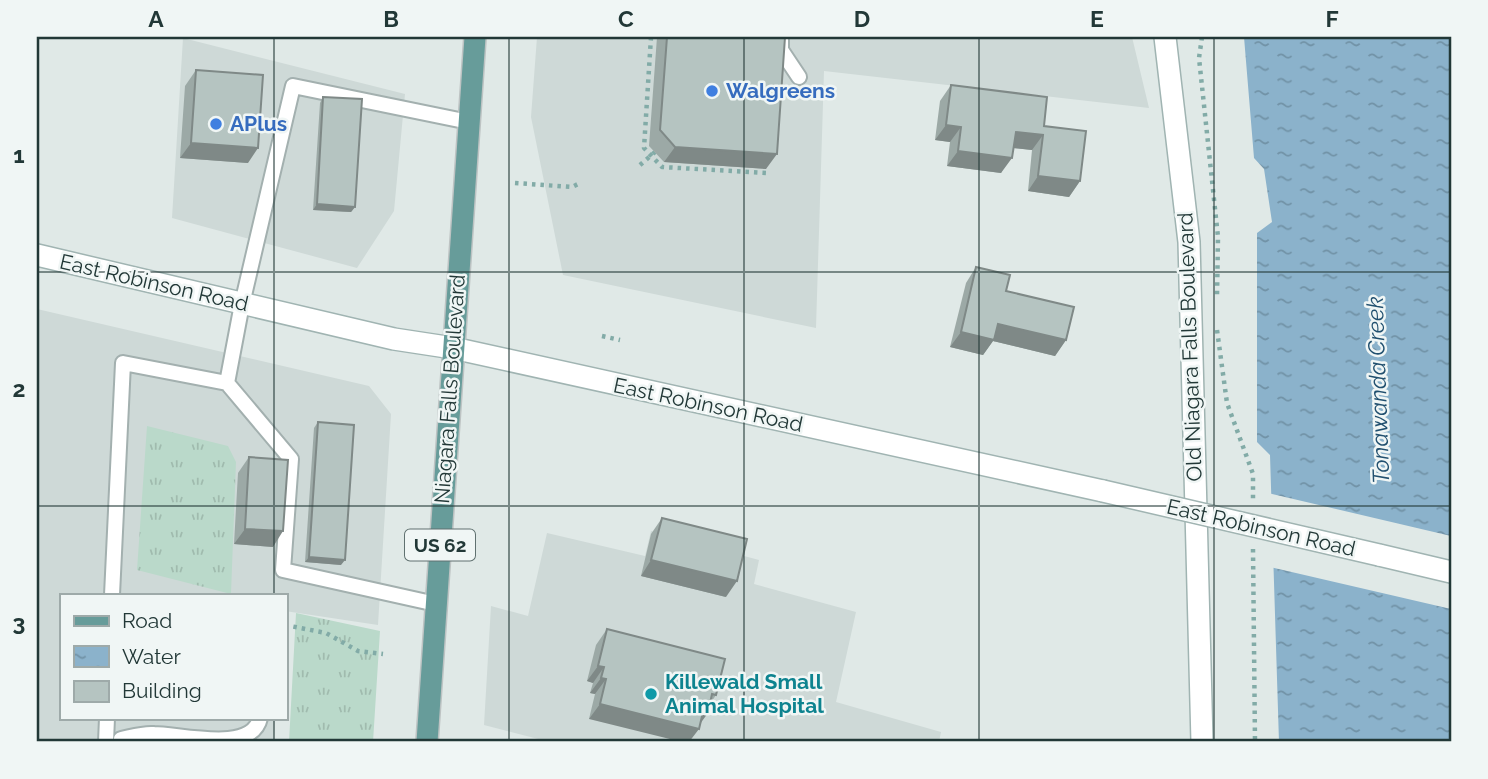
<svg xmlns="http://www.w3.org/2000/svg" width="1488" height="779" font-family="Raleway,sans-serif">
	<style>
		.built { fill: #ced9d7 }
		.grass { fill: url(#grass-tufts) }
		.water { fill: url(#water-ripples) }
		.pier { fill: #e0e9e7 }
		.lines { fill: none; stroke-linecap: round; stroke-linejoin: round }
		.lane-casing { stroke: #a3b0af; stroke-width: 18 }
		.secondary-casing { stroke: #a0b4b2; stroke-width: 24 }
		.primary-casing { stroke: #bdc3c3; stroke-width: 24 }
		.path { stroke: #82aba7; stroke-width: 4.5; stroke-dasharray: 3.5 5; stroke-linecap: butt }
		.lane { stroke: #fff; stroke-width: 14 }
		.secondary { stroke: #fff; stroke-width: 21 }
		.primary { stroke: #679c9a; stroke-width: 21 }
		.secondary-bridge-casing { stroke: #a0b4b2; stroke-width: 24; stroke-linecap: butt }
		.secondary-bridge { stroke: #fff; stroke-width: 21 }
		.wall { fill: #9ca9a6 }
		.shaded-wall { fill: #7f8987 }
		.building { fill: #b5c4c1; stroke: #7f8987; stroke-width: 2 }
		.grid { fill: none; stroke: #223837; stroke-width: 2; stroke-opacity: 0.55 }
		.shop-dot { fill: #3f7fe0; stroke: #f0f6f5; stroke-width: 2.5 }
		.culture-dot { fill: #0f9aa8; stroke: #f0f6f5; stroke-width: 2.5 }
		.labels { text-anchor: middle; stroke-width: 5; stroke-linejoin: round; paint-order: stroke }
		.shield { fill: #f0f6f5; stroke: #607170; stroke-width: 2 }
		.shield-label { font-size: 19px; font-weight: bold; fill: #223837 }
		.shop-label { font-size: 21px; font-weight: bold; fill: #366cbe; stroke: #f0f6f5; text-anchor: start }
		.street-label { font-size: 21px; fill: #223837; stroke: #f0f6f5 }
		.culture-label { font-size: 21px; font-weight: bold; fill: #0d838f; stroke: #f0f6f5; text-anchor: start }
		.water-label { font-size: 23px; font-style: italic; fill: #21506f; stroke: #f0f6f5 }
		.neatline { fill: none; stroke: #223837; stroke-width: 2.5 }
		.grid-label { font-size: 23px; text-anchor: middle; font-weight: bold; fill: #223837 }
	</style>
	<defs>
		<pattern id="grass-tufts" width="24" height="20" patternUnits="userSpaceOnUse" patternTransform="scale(1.75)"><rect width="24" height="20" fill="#bad9ca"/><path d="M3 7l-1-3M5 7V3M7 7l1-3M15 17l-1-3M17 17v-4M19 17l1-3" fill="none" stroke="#a0bbae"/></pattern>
		<pattern id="water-ripples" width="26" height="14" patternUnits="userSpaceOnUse" patternTransform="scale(1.75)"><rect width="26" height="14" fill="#8bb2cb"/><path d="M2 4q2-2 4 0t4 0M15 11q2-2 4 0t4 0" fill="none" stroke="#7192a6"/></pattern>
	</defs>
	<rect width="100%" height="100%" fill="#e0e9e7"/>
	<!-- built -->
	<path class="built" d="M537,37H1132L1149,108L824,71L816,328L563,275L531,117Z
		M183,38L405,94L394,211L357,268L172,218Z
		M37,309L369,386L391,414L378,625L285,611V595H61V718H275L274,742H37Z
		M651,531L759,560L754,584L856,612L836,702L941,732L939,742H550L484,725L491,606L528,616L547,533L645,556Z"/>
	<!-- grass -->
	<path class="grass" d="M147,426L228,446L236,462L231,594L137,570Z
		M296,613L380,631L373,742H289Z"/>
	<!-- water -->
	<path class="water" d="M1244,37H1451V742H1279L1270,455L1257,442V233L1272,222L1264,169L1254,158Z"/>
	<!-- pier -->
	<path class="pier" d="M1268,493L1451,536V609L1270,567Z"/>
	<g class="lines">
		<defs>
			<path id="lane" d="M781,37V50L799,77
				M112,595L123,363L227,383
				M436,604L283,570L291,459L227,383L242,304L293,86L469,122
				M121,739C131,737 143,733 154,734C180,734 252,754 260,718
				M106,742L107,718"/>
			<path id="secondary" d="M1165,37L1189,242L1202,742
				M37,255L394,339L453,348L1103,491
				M1379,555L1451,572"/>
			<path id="primary" d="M427,742L475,37"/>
		</defs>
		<!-- lane casing -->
		<use href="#lane" class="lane-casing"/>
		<!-- secondary casing -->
		<use href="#secondary" class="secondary-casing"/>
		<!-- primary casing -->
		<use href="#primary" class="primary-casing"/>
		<!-- path -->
		<path class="path" d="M651,37L644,148L662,167L766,173
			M1202,37L1199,58L1218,237L1217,297
			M640,165L655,152
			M515,183L572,187L578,184
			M1217,330L1227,403L1253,474V502
			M602,336L620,340
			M1253,549L1255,742
			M285,625L326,633L358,651L383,654"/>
		<!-- lane -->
		<use href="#lane" class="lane"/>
		<!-- secondary -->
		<use href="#secondary" class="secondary"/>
		<!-- primary -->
		<use href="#primary" class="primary"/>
		<defs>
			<path id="secondary-bridge" d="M1103,491L1379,555"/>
		</defs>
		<!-- secondary-bridge casing -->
		<use href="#secondary-bridge" class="secondary-bridge-casing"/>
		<!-- secondary-bridge -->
		<use href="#secondary-bridge" class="secondary-bridge"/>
	</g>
	<!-- wall -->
	<path class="wall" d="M657,37H785L766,169L664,162L649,146Z
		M196,70L248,163L180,158L185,86Z
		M951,85L1044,126L1080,181L1069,197L1028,191L1032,150L1013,148L1001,173L947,166L950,142L935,140L940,101Z
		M323,97L355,207L351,212L313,210L320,103Z
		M976,267L1066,340L1055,356L993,341L983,355L950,347L966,283Z
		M318,422L341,565L305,562L314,428Z
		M249,457L273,547L234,544L238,473Z
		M662,518L726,597L641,576L651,534Z
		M607,629L716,695L710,704L589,719L595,694L590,693L593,683L587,681L596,645Z"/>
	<!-- shaded-wall -->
	<path class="shaded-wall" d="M946,125L961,127L950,142L935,140Z
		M1016,132L1043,135L1032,150L1005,147Z
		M191,143L258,148L248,163L180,158Z
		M675,147L777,154L766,169L664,162Z
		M958,151L1012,158L1001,173L947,166Z
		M1038,176L1080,181L1069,197L1028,191Z
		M317,204L355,207L351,212L313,210Z
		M998,324L1066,340L1055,356L993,341L983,355L950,347L961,332Z
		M245,529L283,531L273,547L234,544Z
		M309,557L345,560L341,565L305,562Z
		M651,560L737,581L726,597L641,576Z
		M598,666L604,667L593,683L587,681Z
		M601,678L606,679L595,694L590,693Z
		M600,704L703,712L708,713L697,728L699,729L689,742H682L589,719Z"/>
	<!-- building -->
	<path class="building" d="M667,37H785L777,154L675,147L660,130Z
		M196,70L263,75L258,148L191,143Z
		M951,85L1047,97L1044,126L1086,131L1080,181L1038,176L1043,135L1016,132L1012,158L958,151L961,127L946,125Z
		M323,97L362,99L355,207L317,204Z
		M976,267L1010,275L1006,291L1074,307L1066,340L998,324L994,340L961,332Z
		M318,422L354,425L345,560L309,557Z
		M249,457L288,460L283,531L245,529Z
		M662,518L747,539L737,581L651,560Z
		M607,629L725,659L716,695L712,694L708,713L703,712L699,729L600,704L606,679L601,678L604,667L598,666Z"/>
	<!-- grid -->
	<path class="grid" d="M274,37V595M509,37V742M744,37V742M979,37V742M1214,37V742M37,272H1451M37,506H1451M274,718V742"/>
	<!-- markers -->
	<g class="shop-dot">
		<circle cx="712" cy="91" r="7"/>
		<circle cx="216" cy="124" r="7"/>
	</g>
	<circle class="culture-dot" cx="651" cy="694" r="7"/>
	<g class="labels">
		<!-- shield labels -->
		<rect class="shield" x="405" y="529.5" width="70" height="31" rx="5"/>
		<g class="shield-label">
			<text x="440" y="552">US 62</text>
		</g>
		<!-- shop labels -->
		<g class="shop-label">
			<text x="726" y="98">Walgreens</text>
			<text x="230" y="131">APlus</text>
		</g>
		<!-- street labels -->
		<g class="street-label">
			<text transform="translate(154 283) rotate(13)" y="7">East Robinson Road</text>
			<text transform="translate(1190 347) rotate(-92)" y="7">Old Niagara Falls Boulevard</text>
			<text transform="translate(450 389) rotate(-86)" y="7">Niagara Falls Boulevard</text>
			<text transform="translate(708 405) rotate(12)" y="7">East Robinson Road</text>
			<text transform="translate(1261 528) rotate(13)" y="7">East Robinson Road</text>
		</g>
		<!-- culture labels -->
		<g class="culture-label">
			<text x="665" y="689">Killewald Small<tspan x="665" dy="24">Animal Hospital</tspan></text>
		</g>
		<!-- water labels -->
		<g class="water-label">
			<text transform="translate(1378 390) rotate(-92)" y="8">Tonawanda Creek</text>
		</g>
	</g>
	<!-- border -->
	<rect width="1488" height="779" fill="none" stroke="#f0f6f5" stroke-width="77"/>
	<!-- legend -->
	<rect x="60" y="594" width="228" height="126" fill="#f0f6f5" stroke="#9eaaa9" stroke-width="2"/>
	<rect x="74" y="616" width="35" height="10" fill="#679c9a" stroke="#9eaaa9" stroke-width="2"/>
	<text x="122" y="628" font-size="21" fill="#223837">Road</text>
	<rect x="74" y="646" width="35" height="21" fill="url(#water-ripples)" stroke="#9eaaa9" stroke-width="2"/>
	<text x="122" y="664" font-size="21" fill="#223837">Water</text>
	<rect x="74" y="681" width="35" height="21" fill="#b5c4c1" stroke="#9eaaa9" stroke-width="2"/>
	<text x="122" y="698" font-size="21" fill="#223837">Building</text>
	<rect x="38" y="38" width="1412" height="702" class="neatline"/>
	<g class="grid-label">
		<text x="156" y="27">A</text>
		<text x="391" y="27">B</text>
		<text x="626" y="27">C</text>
		<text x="862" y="27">D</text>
		<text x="1097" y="27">E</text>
		<text x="1332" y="27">F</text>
		<text x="19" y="163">1</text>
		<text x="19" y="397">2</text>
		<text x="19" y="631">3</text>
	</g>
</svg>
